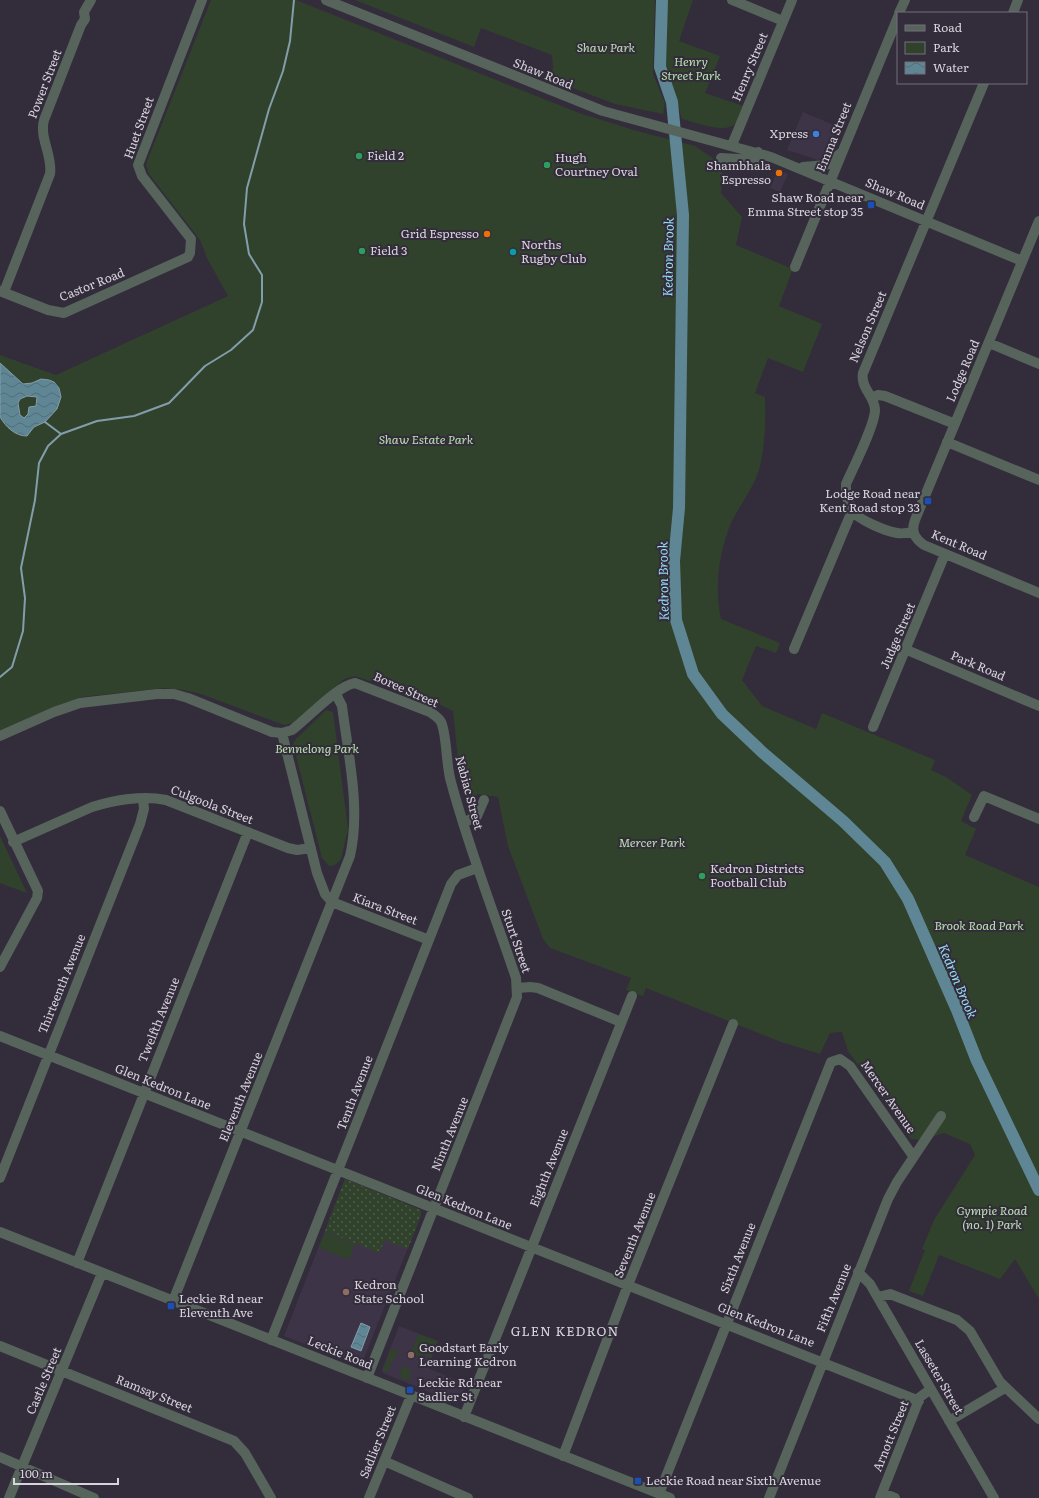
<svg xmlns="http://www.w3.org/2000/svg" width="1039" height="1498" font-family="Literata,serif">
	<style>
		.built { fill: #3e3448 }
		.grass { fill: url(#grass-dots) }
		.green { fill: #31422c }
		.water { fill: url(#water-waves); stroke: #839daa; fill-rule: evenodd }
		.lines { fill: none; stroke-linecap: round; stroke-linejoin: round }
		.stream { stroke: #839daa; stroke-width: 2 }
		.river { stroke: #5f8694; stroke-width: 12 }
		.minor { stroke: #56645c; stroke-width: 10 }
		.shop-dot { fill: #3f7fe0; stroke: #332c3b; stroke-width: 1.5 }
		.leisure-dot { fill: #2e9e5b; stroke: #332c3b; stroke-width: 1.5 }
		.food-dot { fill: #e8710a; stroke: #332c3b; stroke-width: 1.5 }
		.transit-dot { fill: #1a4fb4; stroke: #332c3b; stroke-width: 1.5 }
		.culture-dot { fill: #0f9aa8; stroke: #332c3b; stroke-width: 1.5 }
		.education-dot { fill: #8d6e63; stroke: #332c3b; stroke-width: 1.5 }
		.labels { text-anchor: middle; stroke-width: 4; stroke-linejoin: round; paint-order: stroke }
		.park-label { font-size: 12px; font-style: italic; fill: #b9e0ae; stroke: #332c3b }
		.street-label { font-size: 12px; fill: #d8d4dd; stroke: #332c3b }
		.poi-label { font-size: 12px; fill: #d8d4dd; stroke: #332c3b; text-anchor: start }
		.water-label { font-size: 13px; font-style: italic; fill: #97def7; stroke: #332c3b }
		.neighbourhood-label { font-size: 13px; letter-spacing: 1px; fill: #d8d4dd; stroke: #332c3b }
	</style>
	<defs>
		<pattern id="grass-dots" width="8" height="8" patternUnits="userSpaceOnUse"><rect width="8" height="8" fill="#31422c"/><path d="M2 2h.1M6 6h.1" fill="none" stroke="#4e5c4a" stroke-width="1.8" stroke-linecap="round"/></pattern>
		<pattern id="water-waves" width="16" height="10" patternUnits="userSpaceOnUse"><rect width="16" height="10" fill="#5f8694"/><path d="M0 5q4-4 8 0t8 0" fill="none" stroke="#546e77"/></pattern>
	</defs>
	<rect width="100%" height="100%" fill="#332c3b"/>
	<!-- built -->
	<path class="built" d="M803,112L841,128L832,149L826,156L818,160L787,150Z
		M778,170L788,174L780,192L770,188Z
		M345,1179L421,1210V1215L361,1366L284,1336Z
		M399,1326L438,1341L428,1368L466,1384L458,1404L383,1373L382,1370Z"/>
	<!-- grass -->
	<path class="grass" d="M345,1179L421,1210V1215L408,1249L385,1240L379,1253L325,1231Z"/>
	<!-- green -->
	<path class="green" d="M211,0H296L579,113L637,131L695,146L723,165L721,193L742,217L736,245L788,267L792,271L779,306L822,324L803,372L768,358L755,393L765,397C766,420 765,451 758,473C752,490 740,505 732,521C719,551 714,587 721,619L780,643L776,653L756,646L742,680L762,706L816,729L822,713L935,760L931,770L946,777L972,795L961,821L976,829L965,855L1039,887V1299L1015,1259L1000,1279L939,1255L923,1296L909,1291L925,1250L922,1249L934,1220L975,1155L970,1144L944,1133L922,1140L911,1139L848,1051L842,1032L830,1033L820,1054L781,1042L646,988L643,996L626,990L631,978L550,948L543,939L508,846L498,797L477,794L473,805L468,802L458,759L453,711L435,702L355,676L344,679L293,723L284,725L201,694L184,690L164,688L81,697L0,732V355L56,375L228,296L208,260L200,240L149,174L146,164Z
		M355,0H655L653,74L665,103L663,114L615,104L549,79L553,68L552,55L481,28L474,47Z
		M667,0H693L679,41L720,56L705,93L743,106C741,111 739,119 736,123C726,135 695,122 682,119L666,66Z
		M326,710L333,712L348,829L341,859L335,865L329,866L322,858L293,744L296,739Z
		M0,836L27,893L0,883Z
		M325,1232L355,1244L349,1260L319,1248Z
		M418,1334L437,1341L431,1358L422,1354L421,1357L411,1353Z
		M391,1349L398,1351L396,1357L392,1360L388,1372L383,1371Z
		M403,1366L411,1371L409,1377L411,1378L410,1381L399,1377Z"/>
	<!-- water -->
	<path class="water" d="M0,363L23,384L32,383L41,379L49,380L54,382L59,388L61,397L57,409L45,422L34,427L27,436C15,436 6,427 0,417ZM27,396L37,397L36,406L29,407L28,414L24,418L20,415L18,403L20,399Z
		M361,1323L370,1327L361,1351L351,1347Z"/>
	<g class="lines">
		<!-- stream -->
		<path class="stream" d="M45,422L61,434
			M0,677L12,667L23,631L25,598L21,568L35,500L39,463L48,446L61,434L97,421L134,416L169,403L205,366L231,350L253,330L262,302V275L249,254L244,224L247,188L269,109L283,71L290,41L294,0"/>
		<!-- river -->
		<path class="river" d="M662,0L660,67L672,102L683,215L679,508L674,561L676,620L693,674L722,714L762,752L843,821L885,862L908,899L957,1010L977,1061L1039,1190"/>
		<!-- minor -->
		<path class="minor" d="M326,0L603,111L771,157L1022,261
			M732,0L783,21
			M899,13L905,0
			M1013,13L1018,0
			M732,145L792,0
			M721,158L755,160L758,152
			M803,167L826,165L841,153
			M1039,221L915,520C911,531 914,538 924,545L1039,593
			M795,267L898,17
			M0,291L48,310L64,313L188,257L190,253L191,239L142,176L138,165L202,0
			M4,292L50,174C53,156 39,138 44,120L81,25L85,19L84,12L91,0
			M989,343L1039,364
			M872,398L878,395L885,396L955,424
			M947,442L1039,480
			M852,511C859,520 885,531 897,533C902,534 908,533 913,532
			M794,649L852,511L846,495V484C853,468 875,425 875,410C875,396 860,388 863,373L984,83
			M907,650L1039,706
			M873,727L945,554
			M282,733L317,873L325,894L332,902L429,940
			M0,736L54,712L80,703L157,694H174L188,698L272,732L282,733L292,730C308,718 337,686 355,683L430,712C434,715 439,718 441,722C447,734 446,766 451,782C469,849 494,913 516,978L517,997L367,1378
			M0,811L38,891L37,898L0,967
			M974,817L984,796L1039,819
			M463,823L477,816L484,800
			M13,842L92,807C114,800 143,795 166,800L288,848L297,850L311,848
			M518,988L530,987L538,988L621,1022
			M0,1036L919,1401
			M0,1178L140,824L144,809L143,799
			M0,1232L670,1498
			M77,1263L248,832
			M858,1272L870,1284L994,1498
			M878,1297L890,1294L957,1320L970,1331L1000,1382L1039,1419
			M173,1301L350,856C361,808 348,754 342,706L336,694
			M271,1340L451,884L458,875L477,868
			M0,1346L234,1441L245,1453L271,1498
			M464,1417L632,996
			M949,1421L1005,1388
			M563,1456L628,1285L733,1024
			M0,1457L94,1498
			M384,1461L468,1498
			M882,1493L895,1498
			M659,1494L831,1062L840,1059L850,1066L913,1156
			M9,1498L102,1273
			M369,1498L411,1396
			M769,1498L888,1199L897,1182L941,1116
			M880,1498L920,1397L931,1389"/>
	</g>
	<!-- markers -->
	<circle class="shop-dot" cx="816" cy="134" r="4"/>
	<g class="leisure-dot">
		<circle cx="359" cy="156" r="4"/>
		<circle cx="547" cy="165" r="4"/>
		<circle cx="362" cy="251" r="4"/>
		<circle cx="702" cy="876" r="4"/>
	</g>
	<g class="food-dot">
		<circle cx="779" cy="173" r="4"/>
		<circle cx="487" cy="234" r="4"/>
	</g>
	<g class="transit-dot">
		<rect x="867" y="201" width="8" height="8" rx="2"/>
		<rect x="924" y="497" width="8" height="8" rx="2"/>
		<rect x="167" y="1302" width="8" height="8" rx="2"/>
		<rect x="406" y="1386" width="8" height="8" rx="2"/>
		<rect x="634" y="1477" width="8" height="8" rx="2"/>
	</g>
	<circle class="culture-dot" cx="513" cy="252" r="4"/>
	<g class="education-dot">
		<circle cx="346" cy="1292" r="4"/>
		<circle cx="411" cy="1355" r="4"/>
	</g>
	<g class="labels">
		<!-- park labels -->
		<g class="park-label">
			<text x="606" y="52">Shaw Park</text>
			<text x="691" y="66">Henry<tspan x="691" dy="14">Street Park</tspan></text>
			<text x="426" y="444">Shaw Estate Park</text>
			<text x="317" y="753">Bennelong Park</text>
			<text x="652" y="847">Mercer Park</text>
			<text x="979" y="930">Brook Road Park</text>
			<text x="992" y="1215">Gympie Road<tspan x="992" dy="14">(no. 1) Park</tspan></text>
		</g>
		<!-- street labels -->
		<g class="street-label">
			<text transform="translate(750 67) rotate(-67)" y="4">Henry Street</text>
			<text transform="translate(543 74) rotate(22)" y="4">Shaw Road</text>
			<text transform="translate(45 84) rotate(-69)" y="4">Power Street</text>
			<text transform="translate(139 128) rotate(-70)" y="4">Huet Street</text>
			<text transform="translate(834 137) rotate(-68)" y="4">Emma Street</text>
			<text transform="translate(895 194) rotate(23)" y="4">Shaw Road</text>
			<text transform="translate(92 285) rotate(-22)" y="4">Castor Road</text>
			<text transform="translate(868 327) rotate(-67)" y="4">Nelson Street</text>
			<text transform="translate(963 371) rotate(-67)" y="4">Lodge Road</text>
			<text transform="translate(959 545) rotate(23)" y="4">Kent Road</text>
			<text transform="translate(898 636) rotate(-67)" y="4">Judge Street</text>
			<text transform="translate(978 666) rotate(23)" y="4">Park Road</text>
			<text transform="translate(406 690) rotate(24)" y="4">Boree Street</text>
			<text transform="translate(469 793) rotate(75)" y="4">Nabiac Street</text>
			<text transform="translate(212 805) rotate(21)" y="4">Culgoola Street</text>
			<text transform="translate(385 909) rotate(21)" y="4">Kiara Street</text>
			<text transform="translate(516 941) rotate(71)" y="4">Sturt Street</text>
			<text transform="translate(62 984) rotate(-68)" y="4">Thirteenth Avenue</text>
			<text transform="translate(159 1020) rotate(-68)" y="4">Twelfth Avenue</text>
			<text transform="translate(163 1087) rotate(22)" y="4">Glen Kedron Lane</text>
			<text transform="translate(355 1093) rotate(-69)" y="4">Tenth Avenue</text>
			<text transform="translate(241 1097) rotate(-68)" y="4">Eleventh Avenue</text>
			<text transform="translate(888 1097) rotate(55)" y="4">Mercer Avenue</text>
			<text transform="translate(450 1134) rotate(-68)" y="4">Ninth Avenue</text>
			<text transform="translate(549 1168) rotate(-68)" y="4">Eighth Avenue</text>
			<text transform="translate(464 1207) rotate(22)" y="4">Glen Kedron Lane</text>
			<text transform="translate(635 1235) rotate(-68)" y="4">Seventh Avenue</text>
			<text transform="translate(738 1258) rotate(-68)" y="4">Sixth Avenue</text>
			<text transform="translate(834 1298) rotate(-68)" y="4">Fifth Avenue</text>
			<text transform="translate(766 1325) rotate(21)" y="4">Glen Kedron Lane</text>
			<text transform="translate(340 1353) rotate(22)" y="4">Leckie Road</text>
			<text transform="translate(939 1377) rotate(60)" y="4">Lasseter Street</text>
			<text transform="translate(44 1381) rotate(-67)" y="4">Castle Street</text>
			<text transform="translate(154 1394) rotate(22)" y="4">Ramsay Street</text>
			<text transform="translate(891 1436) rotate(-68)" y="4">Arnott Street</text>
			<text transform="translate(378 1442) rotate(-68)" y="4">Sadlier Street</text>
		</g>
		<!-- poi labels -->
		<g class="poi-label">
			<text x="808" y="138" text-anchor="end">Xpress</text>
			<text x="367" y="160">Field 2</text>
			<text x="555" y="162">Hugh<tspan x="555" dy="14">Courtney Oval</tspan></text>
			<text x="771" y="170" text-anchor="end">Shambhala<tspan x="771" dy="14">Espresso</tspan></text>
			<text x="863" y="202" text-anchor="end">Shaw Road near<tspan x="863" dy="14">Emma Street stop 35</tspan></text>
			<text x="479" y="238" text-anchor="end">Grid Espresso</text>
			<text x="521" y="249">Norths<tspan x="521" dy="14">Rugby Club</tspan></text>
			<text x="370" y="255">Field 3</text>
			<text x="920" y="498" text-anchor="end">Lodge Road near<tspan x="920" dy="14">Kent Road stop 33</tspan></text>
			<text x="710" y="873">Kedron Districts<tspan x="710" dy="14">Football Club</tspan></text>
			<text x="354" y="1289">Kedron<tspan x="354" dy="14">State School</tspan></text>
			<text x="179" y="1303">Leckie Rd near<tspan x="179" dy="14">Eleventh Ave</tspan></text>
			<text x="419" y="1352">Goodstart Early<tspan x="419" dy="14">Learning Kedron</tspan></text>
			<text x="418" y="1387">Leckie Rd near<tspan x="418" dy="14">Sadlier St</tspan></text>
			<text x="646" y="1485">Leckie Road near Sixth Avenue</text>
		</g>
		<!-- water labels -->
		<g class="water-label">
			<text transform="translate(668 257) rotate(-89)" y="5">Kedron Brook</text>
			<text transform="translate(663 581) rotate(-91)" y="5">Kedron Brook</text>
			<text transform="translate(958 981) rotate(67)" y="5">Kedron Brook</text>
		</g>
		<!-- neighbourhood labels -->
		<g class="neighbourhood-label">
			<text x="565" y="1336">GLEN KEDRON</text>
		</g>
	</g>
	<!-- legend -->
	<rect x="897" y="12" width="130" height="72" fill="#332c3b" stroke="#756f7c"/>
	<rect x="905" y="25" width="20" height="6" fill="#56645c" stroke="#756f7c"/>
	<text x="933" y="32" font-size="12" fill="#d8d4dd">Road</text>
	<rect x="905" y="42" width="20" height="12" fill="#31422c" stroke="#756f7c"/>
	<text x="933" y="52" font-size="12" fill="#d8d4dd">Park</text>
	<rect x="905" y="62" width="20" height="12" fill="url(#water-waves)" stroke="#756f7c"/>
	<text x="933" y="72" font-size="12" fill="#d8d4dd">Water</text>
	<!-- scale -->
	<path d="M14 1478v6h104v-6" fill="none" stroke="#d8d4dd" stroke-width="2"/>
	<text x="20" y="1478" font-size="12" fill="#d8d4dd" stroke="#332c3b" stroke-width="3" paint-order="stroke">100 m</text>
</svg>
